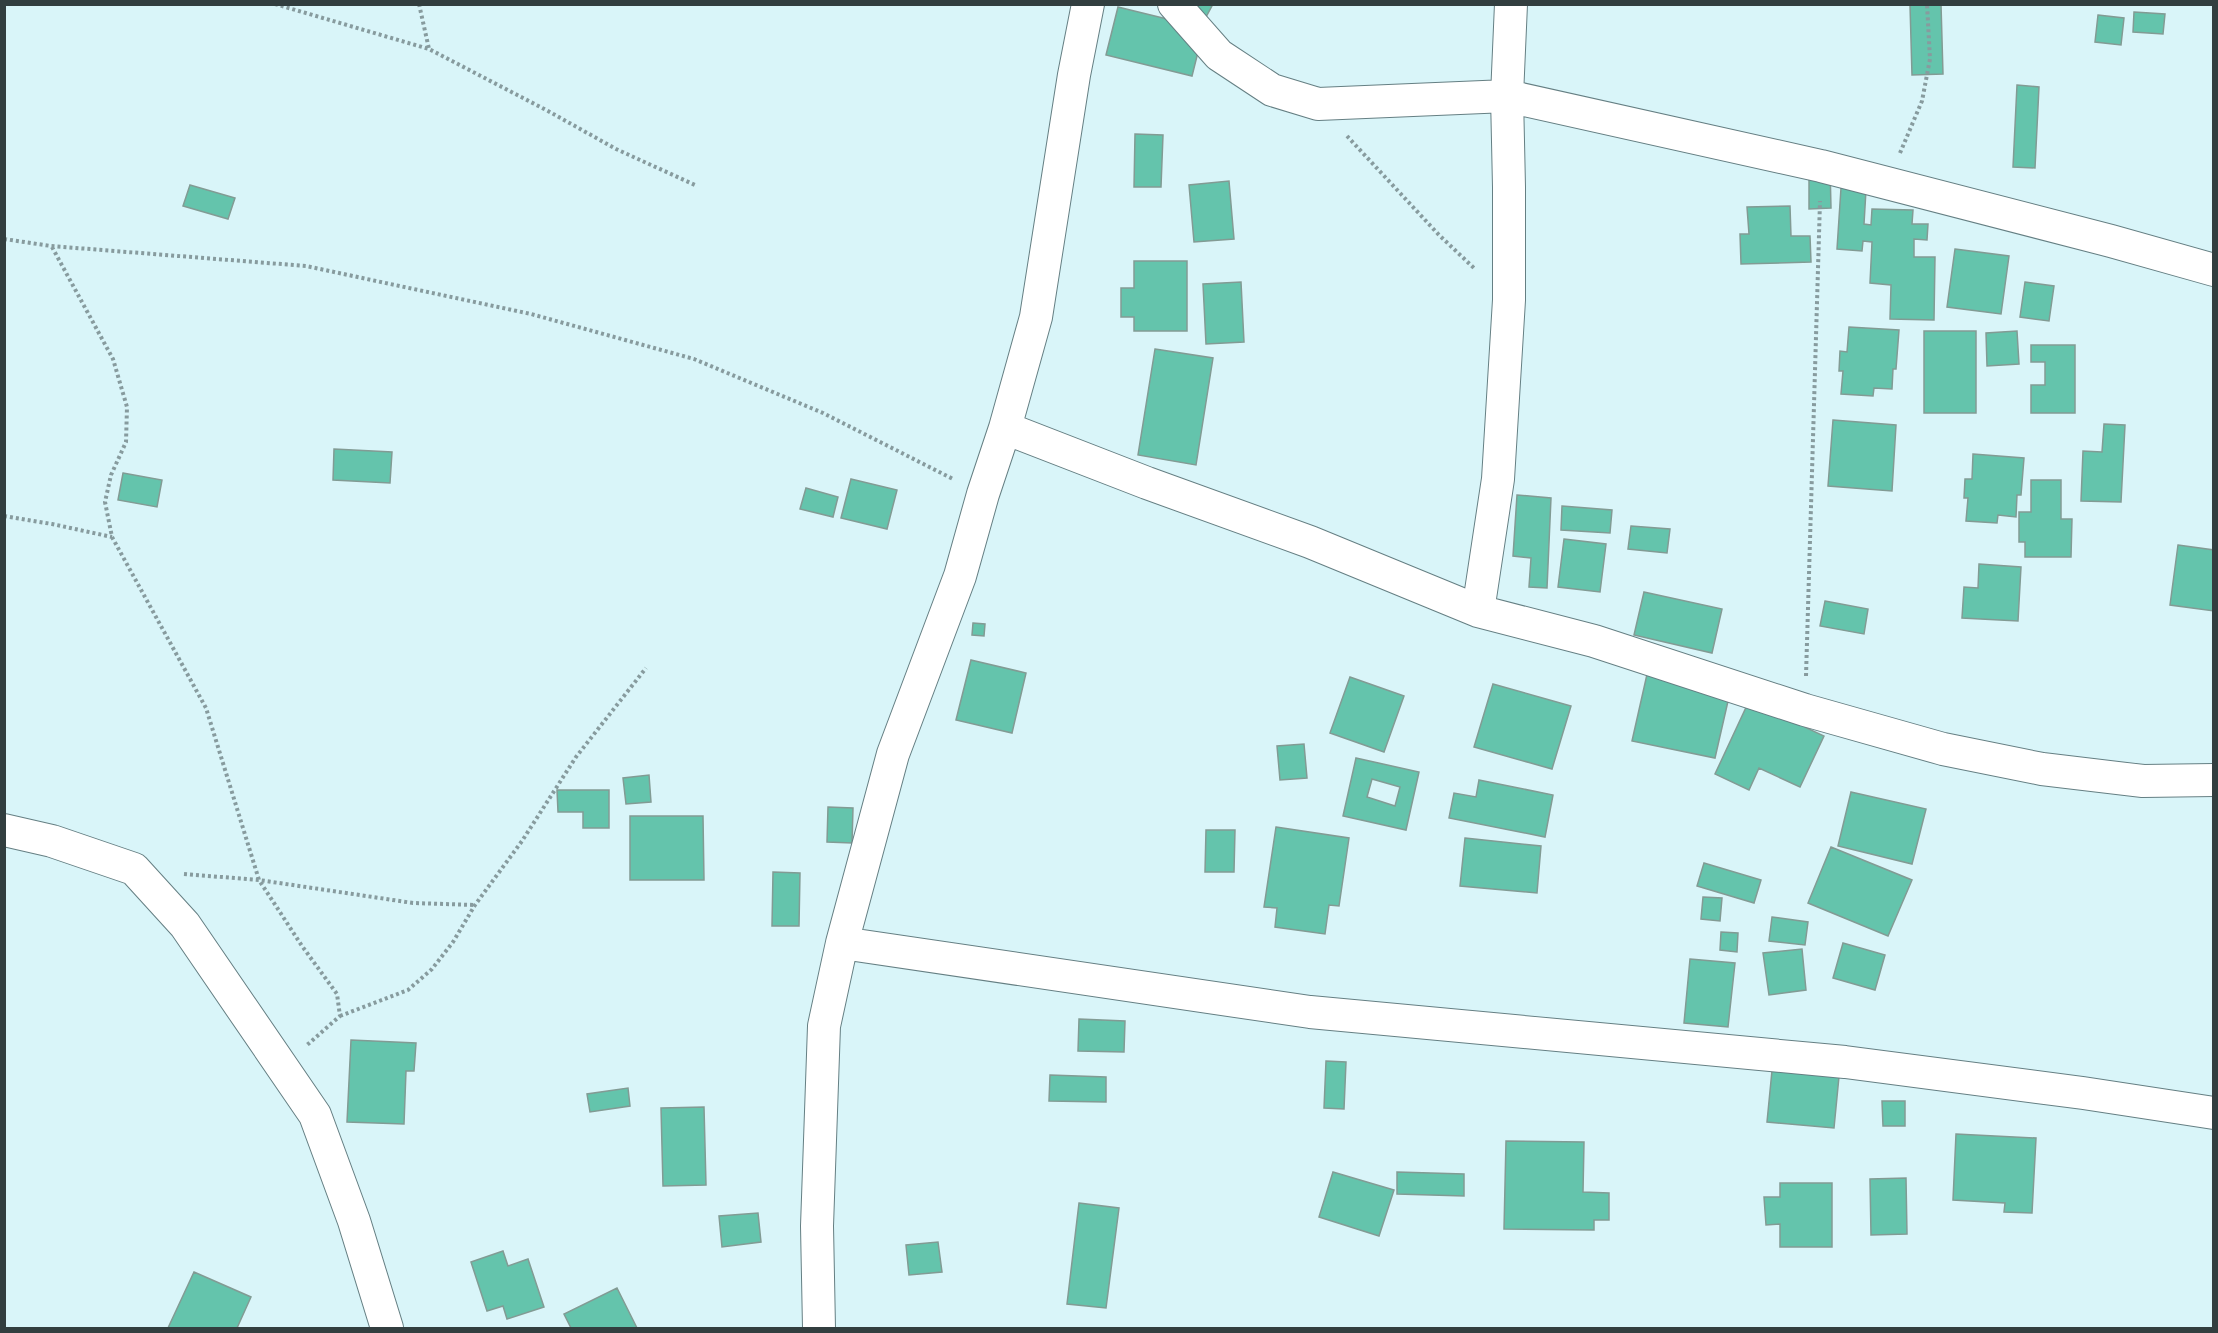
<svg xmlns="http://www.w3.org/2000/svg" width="2218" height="1333" font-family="'PT Sans Narrow',sans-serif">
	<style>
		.building { fill: #64c4ac; stroke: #829b94; stroke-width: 1.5; fill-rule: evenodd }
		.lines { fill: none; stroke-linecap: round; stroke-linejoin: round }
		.minor-casing { stroke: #657f83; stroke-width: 34 }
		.path { stroke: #879b9e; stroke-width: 4; stroke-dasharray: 3 3; stroke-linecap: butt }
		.minor { stroke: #fff; stroke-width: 32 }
	</style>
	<rect width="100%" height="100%" fill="#d9f5f9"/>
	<!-- building -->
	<path class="building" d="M1182,4H1213L1206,17Z
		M1941,4L1943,74L1912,75L1910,5Z
		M1118,7L1204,28L1192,76L1106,55Z
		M2134,12L2165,14L2163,34L2133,32Z
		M2098,15L2124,18L2121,45L2095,42Z
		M2017,85L2039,87L2035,168L2013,167Z
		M1135,134L1163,135L1161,187H1134Z
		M1830,166L1831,208L1809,209V167Z
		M1229,181L1234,239L1194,242L1189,185Z
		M190,185L235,198L228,219L183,206Z
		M1841,188L1866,190L1864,224L1871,225L1872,209L1913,210L1912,224H1928L1927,240L1914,239V257H1935L1934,320L1890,319L1891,285L1870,283L1872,242L1863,241L1862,251L1837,249Z
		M1790,206L1791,236H1810L1811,262L1741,264L1740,234H1749L1747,207Z
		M1955,249L2009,256L2001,314L1947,307Z
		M1134,261H1187V331H1134V317H1121V288H1134Z
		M1241,282L1244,342L1206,344L1203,284Z
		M2025,282L2054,286L2049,321L2020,317Z
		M1849,327L1899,330L1896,369H1893L1892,389L1874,388L1873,396L1841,394L1843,371H1839L1840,351L1847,352Z
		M1924,331H1976V413H1924Z
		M2017,331L2019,364L1987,366L1986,333Z
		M2031,345H2075V413H2031V385H2045V362H2031Z
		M1155,349L1213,358L1196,465L1138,455Z
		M1833,420L1896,425L1892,491L1828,486Z
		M2104,424L2125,425L2121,502L2081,501L2083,451L2102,452Z
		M334,449L392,452L390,483L333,480Z
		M1973,454L2024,458L2021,495H2017L2016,517L1998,515L1997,523L1966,521L1968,498H1964L1965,479H1972Z
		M123,473L162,480L157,507L118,500Z
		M851,479L897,490L887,529L841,518Z
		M2031,480H2061V519H2072L2071,557H2025V542H2019V512H2031Z
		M806,488L838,497L833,517L800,509Z
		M1517,495L1551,498L1547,588L1529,587L1531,558L1513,556Z
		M1562,506L1612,510L1610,533L1561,530Z
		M1631,526L1670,529L1667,553L1628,549Z
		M1564,539L1606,544L1600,592L1558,587Z
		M2178,545L2214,550V611L2170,605Z
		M1979,564L2021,567L2018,621L1962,618L1964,587L1978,588Z
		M1644,592L1722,609L1712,653L1634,635Z
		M1825,601L1868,609L1864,634L1820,626Z
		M973,623L985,624L984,636L972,635Z
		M971,660L1026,673L1012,733L956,720Z
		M1648,670L1731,688L1715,758L1632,741Z
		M1350,677L1404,696L1384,752L1330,733Z
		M1493,684L1571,706L1552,769L1474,747Z
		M1749,701L1824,736L1800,787L1759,768L1749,790L1715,774Z
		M1304,744L1307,778L1280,780L1277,746Z
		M1356,758L1419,772L1406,830L1343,816ZM1372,779L1400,787L1395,806L1367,797Z
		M649,775L651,802L626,804L623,778Z
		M1479,780L1553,795L1545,837L1449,818L1454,793L1476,797Z
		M557,790H609V828H583V812H558Z
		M1851,792L1926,809L1912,864L1838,846Z
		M828,807L853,808L852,843L827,842Z
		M630,816H703L704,880H630Z
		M1276,827L1349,838L1339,906L1329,905L1325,934L1275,927L1277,908L1264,907Z
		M1206,830H1235L1234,872H1205Z
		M1465,838L1541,846L1537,893L1460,886Z
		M1831,847L1912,880L1888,936L1808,903Z
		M1704,863L1761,880L1754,903L1697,886Z
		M773,872L800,873L799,926H772Z
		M1703,897L1722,898L1720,921L1701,919Z
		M1772,917L1808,922L1805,945L1769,941Z
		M1721,932L1738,933L1737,952L1720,950Z
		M1843,943L1885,955L1875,990L1833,978Z
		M1802,949L1806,990L1769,995L1763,953Z
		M1690,959L1735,963L1728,1027L1684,1023Z
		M1079,1019L1125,1021L1124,1052L1078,1051Z
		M351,1040L416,1043L414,1071H406L404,1124L347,1122Z
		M1774,1050L1841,1056L1834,1128L1767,1122Z
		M1326,1061L1346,1062L1344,1109L1324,1108Z
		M1050,1075L1106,1077V1102L1049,1101Z
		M628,1088L630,1106L590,1112L587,1094Z
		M1882,1101H1905V1126H1883Z
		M704,1107L706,1185L663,1186L661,1108Z
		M1956,1134L2036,1138L2032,1213L2004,1212L2005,1203L1953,1200Z
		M1506,1141L1584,1142L1583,1192L1609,1193V1220H1594V1230L1504,1229Z
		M1333,1172L1394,1190L1379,1236L1319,1217Z
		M1397,1172L1464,1174V1196L1397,1194Z
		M1906,1178L1907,1234L1871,1235L1870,1179Z
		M1780,1183H1832V1247H1780V1224L1766,1225L1764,1197H1780Z
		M1079,1203L1119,1208L1106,1308L1067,1304Z
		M758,1213L761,1242L722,1247L719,1216Z
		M938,1242L942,1272L909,1275L906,1245Z
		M503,1251L508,1266L528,1259L544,1307L507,1319L503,1306L487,1311L471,1262Z
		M194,1272L251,1297L237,1328H168Z
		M617,1288L637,1328H571L564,1314Z"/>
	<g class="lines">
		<defs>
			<path id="minor" d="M1174,4L1219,55L1272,90L1318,104L1507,96L1821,166L2111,241L2214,270
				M1005,428L1147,483L1310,542L1478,611L1594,641L1805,710L1943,749L2042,769L2143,781L2214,780
				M1478,611L1498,479L1509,300V187L1507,96L1511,4
				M4,830L52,841L134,869L185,925L315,1115L354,1221L387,1328
				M842,943L1310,1012L1845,1062L2083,1093L2214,1113
				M819,1328L817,1226L824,1026L842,943L893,754L960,576L983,494L1005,428L1036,317L1074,75L1088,4"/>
		</defs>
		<!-- minor casing -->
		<use href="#minor" class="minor-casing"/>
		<!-- path -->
		<path class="path" d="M275,4L429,49L548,111L616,149L695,185
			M419,4L429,49
			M1347,136L1439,235L1475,269
			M1900,153L1922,101L1930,59L1927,4
			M4,239L51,246L306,266L531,314L694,359L823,413L953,479
			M52,247L113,359L127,407L126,442L111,475L105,502L112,537L206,708L259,880L302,946L337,994L340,1016L307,1045
			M4,516L52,524L112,537
			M1806,676L1820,201
			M184,874L259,880L413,903L475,905
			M340,1016L408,990L432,969L453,942L475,905L522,841L576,757L646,668"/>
		<!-- minor -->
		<use href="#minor" class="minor"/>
	</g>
	<!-- border -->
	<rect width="2218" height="1333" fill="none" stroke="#323e3f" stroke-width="12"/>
</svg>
